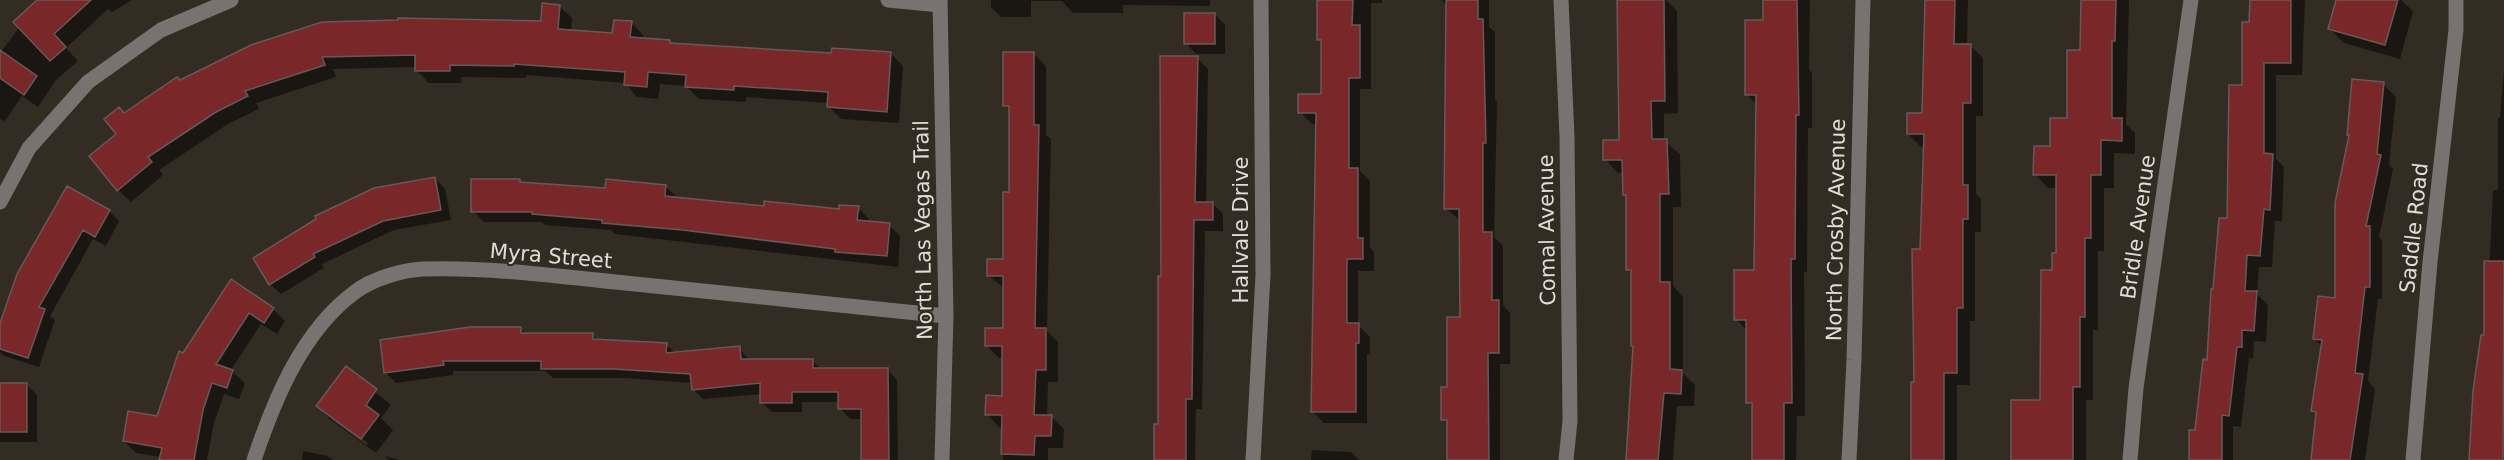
<svg xmlns="http://www.w3.org/2000/svg" width="2504" height="460" font-family="'DejaVu Sans',sans-serif">
	<style>
		.shadow { fill: #0007; fill-rule: evenodd }
		.building { fill: #7a2729; stroke: #685958; stroke-width: 1.5 }
		.lines { fill: none; stroke-linecap: round; stroke-linejoin: round }
		.minor { stroke: #797271; stroke-width: 15 }
		.labels { text-anchor: middle; stroke-width: 4.5; stroke-linejoin: round; paint-order: stroke }
		.street-label { font-size: 21px; fill: #e0dcd6; stroke: #322c22 }
	</style>
	<rect width="100%" height="100%" fill="#322c22"/>
	<!-- shadow -->
	<path class="shadow" d="M40,0H132L112,12L108,9L66,48L78,61L56,80L38,107L22,96L5,121L0,119V53Z
		M991,0H1210V6L1123,5V13H1073L1062,1H1031V17H1001L991,7Z
		M1319,0H1382V3H1371V89H1360V171L1370,181V247L1374,252V271H1358V325L1370,337V354H1367V423H1324L1313,412L1317,124H1312L1300,112L1322,96Z
		M1489,0V27L1495,32V100L1497,102L1494,237L1503,246V305L1510,313V364H1500V460H1448L1449,425L1443,419L1461,318L1460,220L1446,209L1447,6L1442,0Z
		M1619,0H1666L1677,11L1678,113L1664,114V141L1680,154L1681,207H1673V286L1683,297V373L1695,385L1694,406H1677L1673,460H1628L1635,347L1632,274L1628,270V198L1624,194V172L1618,173L1605,159L1620,142Z
		M1764,0H1810L1809,70L1812,73V128H1808L1807,272H1804L1805,416H1797L1796,460H1754V409L1747,402V331L1736,319L1756,271L1757,105L1746,94L1764,22Z
		M1926,0H1968L1967,45H1970L1983,58V116H1976V194L1981,199V232H1975V321H1970V385H1957V460H1886H1913L1925,147H1921L1908,134L1924,114Z
		M2083,0H2129L2126,124L2135,133V154L2114,153V188H2104V251H2098V330H2093V400H2086V460H2012L2041,402L2053,271L2057,255L2058,188H2048L2035,174L2069,119L2082,51Z
		M2252,0H2305L2302,75H2276V159L2284,167L2282,221H2275L2272,267H2259L2257,294L2268,305L2266,342L2254,341L2253,359L2249,358L2241,427L2233,426V460H2190L2208,361L2215,291L2229,220Z
		M2338,0H2401L2413,11L2400,59L2344,43L2330,29Z
		M559,6L572,18L571,32L614,35L631,22L643,35V40L672,44L833,54H891L903,66L899,123L841,119L829,107V103L746,97V102L699,99L686,86L660,84L658,99L637,97L625,83L526,75V78L461,77V83H429L416,70V67L333,69L336,77L256,103L259,109L228,124L159,170L163,175L131,202L118,190V134L124,114L180,82L252,47L542,23Z
		M1215,14L1225,25V54H1196L1186,43Z
		M1034,54L1046,66V135L1051,139L1047,331L1058,342V382H1048L1047,416H1051L1064,429L1063,448H1048V460H1003V427H999L987,414L1003,397V358H999L986,345L1004,329V288L989,276L1005,260L1010,194V110L1005,105Z
		M1197,58L1208,69L1206,203H1212L1223,214V231H1205L1202,409H1196L1195,460H1155L1160,425L1163,278Z
		M2504,69V460H2471L2486,337L2493,190H2498V118H2500Z
		M2383,84L2396,97L2389,165L2393,169L2379,237L2382,240V299H2378L2368,381L2375,389L2365,460H2312L2317,415L2312,410L2323,347L2314,339L2337,300Z
		M435,178L445,189L451,220L394,230L322,264L324,268L281,294L270,284L255,259Z
		M519,180L523,184L606,190L665,186L677,197L765,208L840,211L858,208L869,219V223L889,225L900,236L898,267L615,234L611,230L545,225L542,222H484L473,211Z
		M109,211L119,221L106,246L93,239L50,316L55,320L39,367L4,356L0,352V328L18,275Z
		M232,282L273,309L285,321L277,334L261,324L231,370L245,383L239,399L224,394L214,423L207,460H161V457L136,453L124,441L158,418L184,355Z
		M520,328L526,334H592L599,341L666,344L676,354L739,348L750,361H813L821,369H887L897,380L898,460H863V419H850L840,408V402H802V412H772L761,402V394L703,399L693,389L692,383L625,378H553L545,371H453V375L396,383L386,373Z
		M346,368L391,405L381,418L393,430L376,453L332,421L317,406ZM332,416L368,443L366,445L332,420Z
		M0,385H27L37,395V442H0Z
		M1312,450L1351,452L1359,460H1311Z
		M303,451L328,456L333,460H302Z
		M385,456L400,460H389Z"/>
	<!-- building -->
	<path class="building" d="M37,0H91L54,34L66,47L50,61L13,22Z
		M1317,0H1353L1352,25H1360V78H1349V168H1358V238H1363V259H1347V323H1359V343H1356V412H1311L1316,113H1298V94H1321V40H1317Z
		M1446,0H1478V19H1483L1486,143H1483V232H1492V300H1499V353H1488L1489,460H1447V420H1441V387H1447V317H1460L1459,209H1444Z
		M1617,0H1664L1665,101H1651L1652,139H1667L1669,194H1660V282H1670V369L1682,370L1681,394L1664,393L1658,460H1626L1633,346H1631V270H1626V195H1623L1622,160H1603V140H1619Z
		M1763,0H1797L1799,115H1796L1795,259H1791L1792,403H1784V460H1752V403H1746V320H1734V270H1754L1756,95H1745V20H1763Z
		M1925,0H1955L1954,44H1971V103H1963V185H1968V219H1963V308H1957V373H1944V460H1911V382H1914L1912,249H1920L1924,134H1907V113H1922Z
		M2081,0H2116L2115,41H2112V118H2122V141L2101,140V175H2091V238H2085V317H2080V387H2073V460H2011V400H2040L2041,270H2052V253H2056V175H2033L2034,146H2050V118H2067V50H2080Z
		M2250,0H2291V63H2264V153L2273,154L2270,210L2264,209L2260,256L2247,255L2245,291H2257L2254,331L2242,330V347H2237L2229,416L2222,415V460H2189V430H2195L2203,359L2207,360L2211,289H2213L2219,218H2227L2229,85H2242V22H2249Z
		M2336,0H2398L2385,45L2328,29Z
		M542,3L560,5L558,29L612,33L614,20L632,21L630,37L670,40V43L831,53L832,48L891,52L887,112L827,107L828,92L734,86V90L685,87L686,75L648,72L647,87L624,85L625,72L514,64V66L450,65V71H415V55L322,57L325,65L245,91L248,96L216,112L148,157L152,162L117,191L89,156L116,134L104,119L119,107L124,113L177,77L180,80L251,45L322,22L398,20V18L541,21Z
		M1184,13H1215V44H1184Z
		M0,50L37,76L24,95L0,78Z
		M1003,52H1034V125H1039L1035,328H1046V370H1036L1034,415H1052L1051,436H1035L1034,455L1001,454L1002,415H985L986,395L1002,396V346H985V328H1003V276H987V259H1003V192H1009V106H1003Z
		M1160,56H1198L1195,202H1213V220H1194L1192,399H1186V460H1154V424H1158V276H1161Z
		M2352,79L2384,82L2377,154L2381,155L2366,226H2370V287H2365L2355,373L2363,374L2350,460H2311L2316,412L2311,411L2322,340L2313,339L2318,296L2335,298V203L2349,135H2347Z
		M435,177L441,210L383,221L313,254L315,257L269,285L253,258L316,219L315,216L374,188Z
		M471,179H520V182L605,188L606,179L666,185L665,196L764,206V201L839,209V205L859,206L857,220L890,223L887,256L835,252V249L683,230L602,223V220L532,214V212H471Z
		M67,186L110,210L95,237L83,230L39,307L45,309L28,358L0,349V323L17,274Z
		M2484,261H2504L2503,460H2469L2473,391L2481,335H2484Z
		M231,279L274,308L264,323L249,313L216,364L233,370L227,388L212,383L203,410L194,460H159L162,448L123,441L128,411L157,416L179,351L183,353Z
		M470,327H521V333H593V339L667,343L666,353L740,346L741,359H813V368H888L889,460H861V409H838V392H792V403H760V383L692,390L690,374L614,369H541V361H443L444,365L384,373L380,340Z
		M346,366L377,389L366,405L379,415L361,439L316,406Z
		M0,383H27V432H0Z"/>
	<g class="lines">
		<!-- minor -->
		<path class="minor" d="M888,0L940,5
			M940,0L946,316L942,460
			M1561,0L1567,137L1570,421L1566,460
			M0,202L29,148L88,82L161,30L231,0
			M254,460C274,400 302,331 355,292C372,279 402,270 423,269C494,267 565,277 635,284C739,295 842,305 946,316
			M1253,460L1263,275L1261,0
			M1849,460L1854,360L1863,0
			M2130,460L2136,388L2191,0
			M2413,460L2430,262L2456,30V0"/>
	</g>
	<g class="labels">
		<!-- street labels -->
		<g class="street-label">
			<text transform="translate(2138 227) rotate(-82)" y="7">Bridle Avenue</text>
			<text transform="translate(2414 228) rotate(-84)" y="7">Saddle Road</text>
			<text transform="translate(923 230) rotate(-91)" y="7">North Las Vegas Trail</text>
			<text transform="translate(1241 230) rotate(-90)" y="7">Hallvale Drive</text>
			<text transform="translate(1547 230) rotate(-91)" y="7">Comal Avenue</text>
			<text transform="translate(1836 230) rotate(-89)" y="7">North Crosby Avenue</text>
			<text transform="translate(551 256) rotate(5)" y="7">Myra Street</text>
		</g>
	</g>
</svg>
